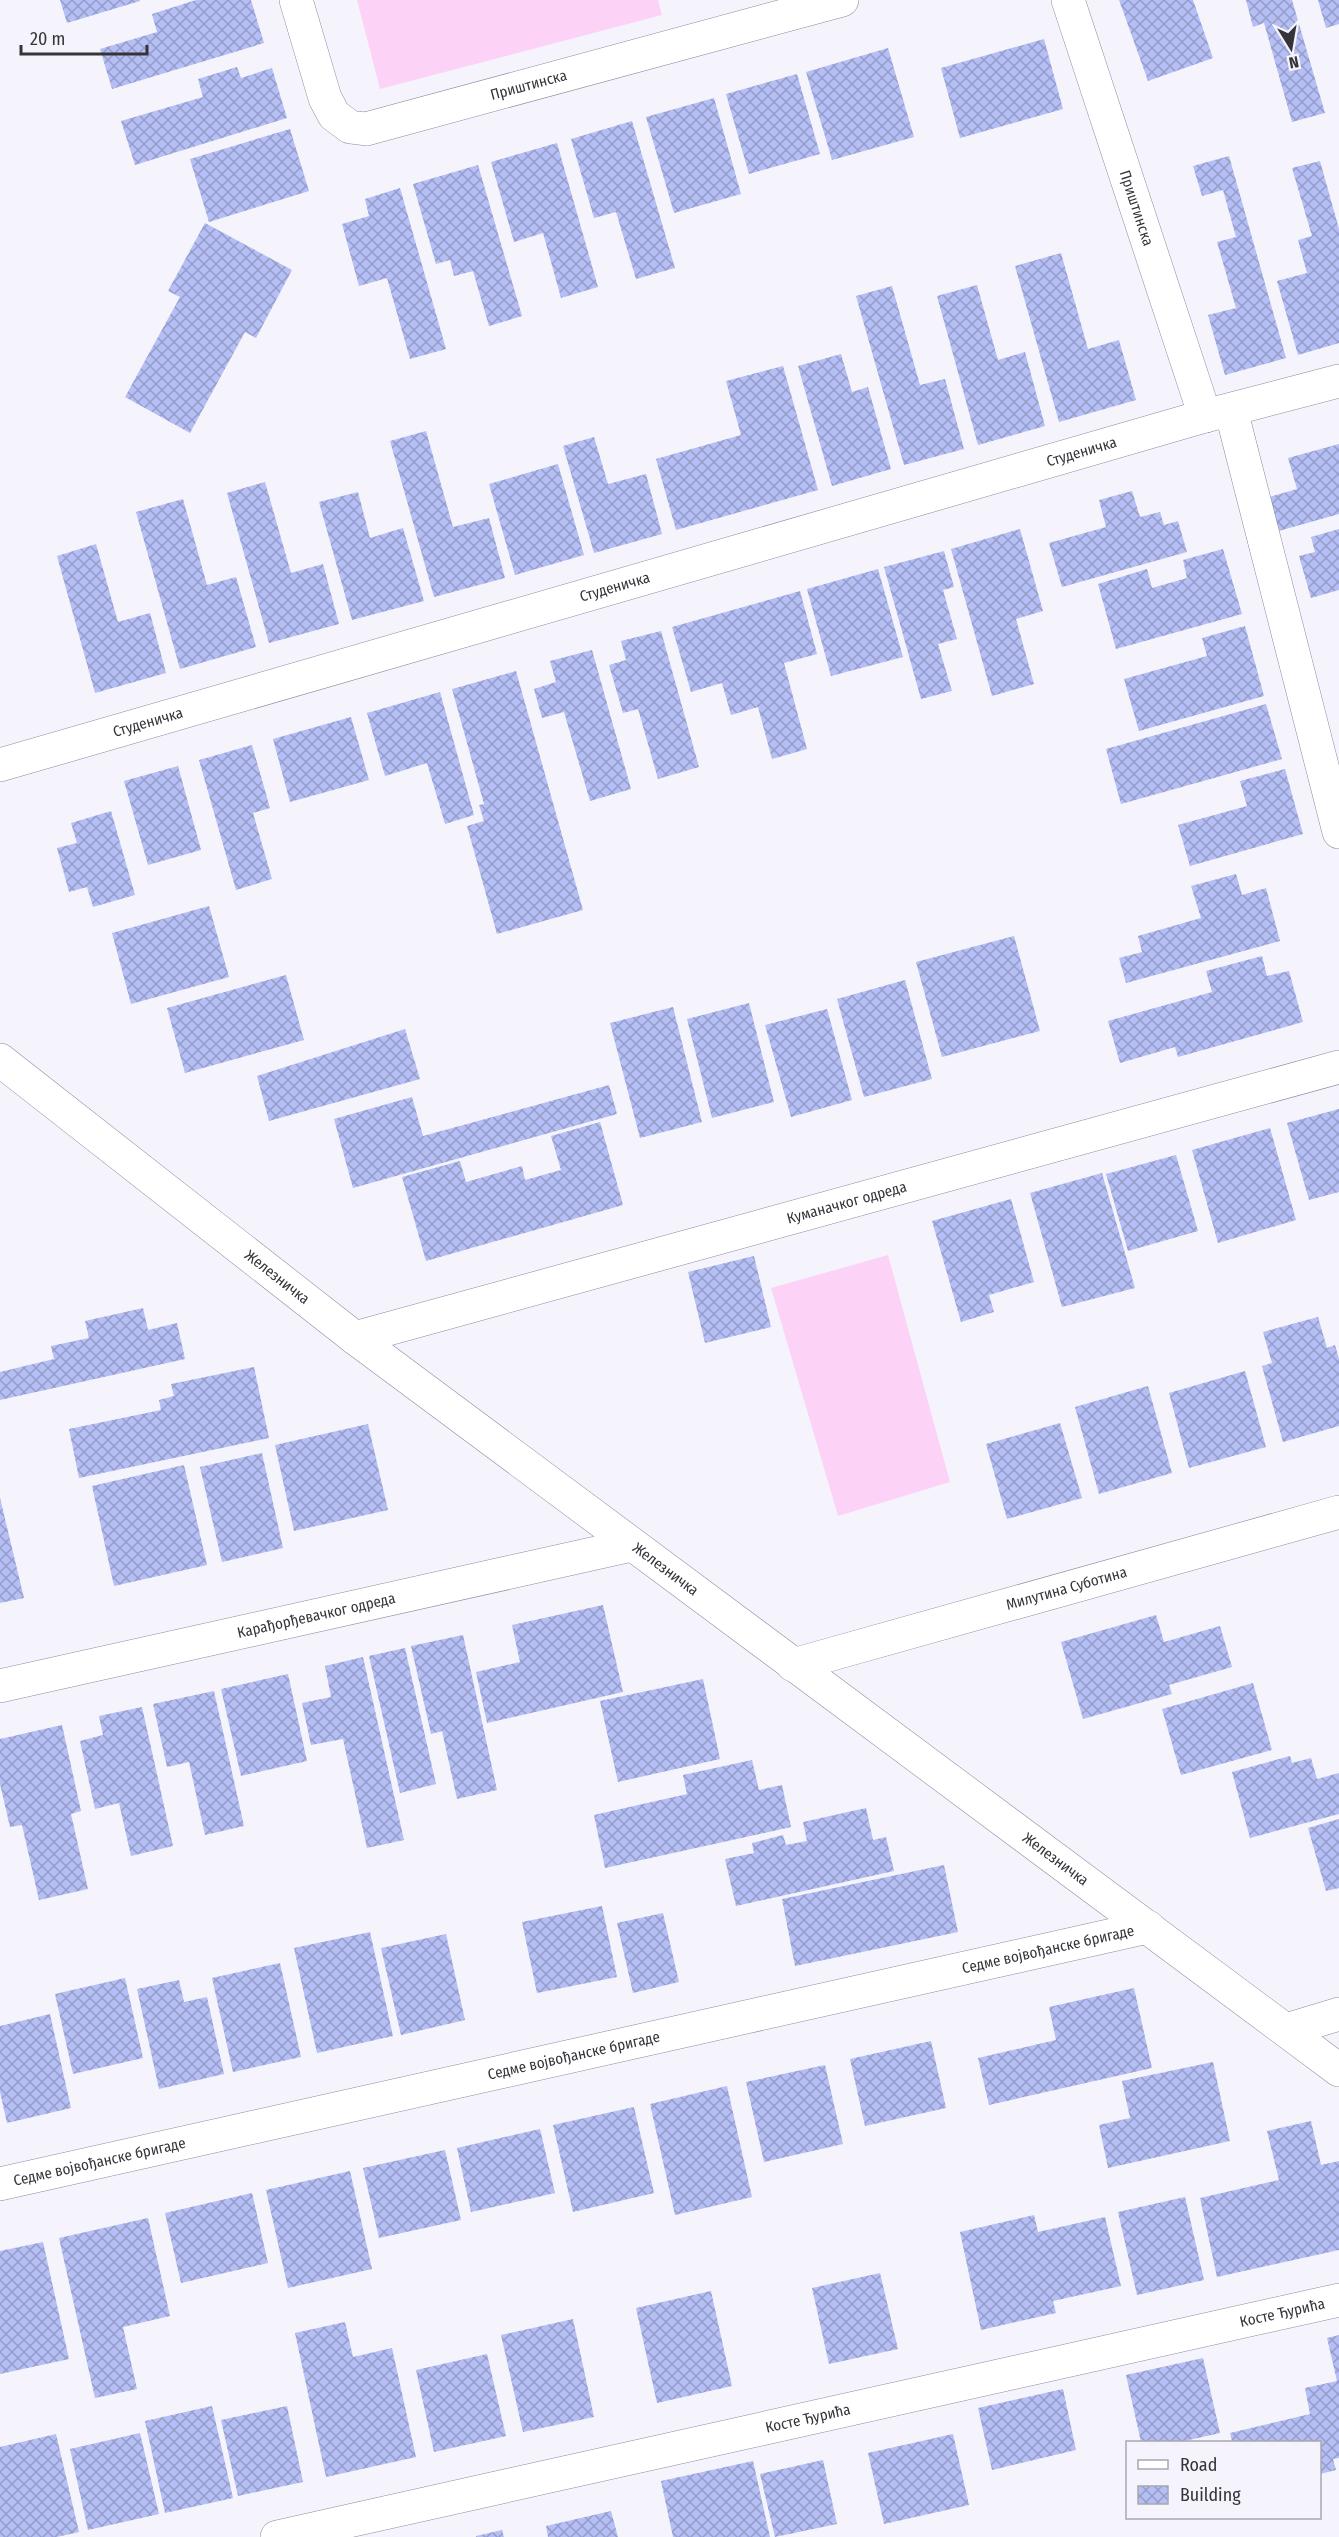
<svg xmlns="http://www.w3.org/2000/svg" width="1339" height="2537" font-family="'Fira Sans Condensed',sans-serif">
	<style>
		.pitch { fill: #fcd3f7 }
		.building { fill: url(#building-cross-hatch) }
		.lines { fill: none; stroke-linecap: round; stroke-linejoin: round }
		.minor-casing { stroke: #8e8a9d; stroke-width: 34 }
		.minor { stroke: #fff; stroke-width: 33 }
		.labels { text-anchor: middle; stroke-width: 4.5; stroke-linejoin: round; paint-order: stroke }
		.street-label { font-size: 15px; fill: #35343b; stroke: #f5f4fc }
	</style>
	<defs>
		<pattern id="building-cross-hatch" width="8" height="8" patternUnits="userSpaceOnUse" patternTransform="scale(1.5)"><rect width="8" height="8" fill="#b5bff5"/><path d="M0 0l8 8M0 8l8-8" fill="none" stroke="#949cc8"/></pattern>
	</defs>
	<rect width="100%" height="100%" fill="#f5f4fc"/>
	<!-- pitch -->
	<path class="pitch" d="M357,0H658L662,15L380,89Z
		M888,1255L950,1482L838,1516L771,1288Z"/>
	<!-- building -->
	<path class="building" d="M60,0H140V1L67,23Z
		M196,0H251L264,43L112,89L100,49L157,32L152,14Z
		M1119,0H1193L1213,58L1148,81Z
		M1246,0H1292L1325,113L1292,122L1264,23L1253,27Z
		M1318,0H1339V24L1326,28Z
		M1044,39L1063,109L960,138L941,68Z
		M888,48L914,137L832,160L806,72Z
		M237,67L241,78L272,68L287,118L135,165L121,121L203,97L198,79Z
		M797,74L820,154L749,174L726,94Z
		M714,98L741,194L674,213L646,117Z
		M632,121L675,268L636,279L616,212L594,218L571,139Z
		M290,129L309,191L209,222L190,159Z
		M557,143L598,287L561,298L543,233L514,242L491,162Z
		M1229,156L1286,358L1225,375L1208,315L1236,308L1217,242L1236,237L1223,190L1202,196L1193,166Z
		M1320,161L1339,229V343L1298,355L1277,281L1307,273L1298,240L1312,236L1292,168Z
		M478,165L522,316L489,326L473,271L454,276L450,260L436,264L413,184Z
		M400,188L446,349L410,359L387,278L359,286L342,224L369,216L365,199Z
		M205,223L292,270L256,338L245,332L190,433L125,397L180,297L168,291Z
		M1061,253L1088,349L1119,340L1136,400L1059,422L1015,266Z
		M977,285L998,360L1025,352L1045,426L978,445L937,296Z
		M892,286L920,385L945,379L964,449L904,465L856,296Z
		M841,354L852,392L868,387L891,469L832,486L798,366Z
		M783,366L818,490L676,530L656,459L741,435L726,381Z
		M426,431L453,527L489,518L505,578L434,597L390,441Z
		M594,437L608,484L646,474L662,534L594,553L563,446Z
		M1339,444V514L1275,532L1266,498L1297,489L1288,458Z
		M558,464L584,555L515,575L489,484Z
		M265,482L291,573L323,564L339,624L269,643L227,493Z
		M1132,491L1140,517L1160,512L1164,525L1178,521L1187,552L1062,587L1049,543L1106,527L1099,500Z
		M358,492L370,538L403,528L424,601L352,620L319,502Z
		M183,499L207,585L236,577L256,647L180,669L136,512Z
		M1020,529L1043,611L1016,619L1034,684L992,696L951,549Z
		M1339,529V590L1311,598L1299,556L1315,552L1311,537Z
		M96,544L118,622L150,613L166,673L95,693L57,556Z
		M1223,549L1242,614L1116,649L1098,584L1147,569L1152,588L1187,578L1183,560Z
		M944,551L954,587L943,590L957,639L938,644L952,691L921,699L884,567Z
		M878,569L903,657L831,676L807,589Z
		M800,591L817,654L784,663L807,749L772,759L758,707L731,715L722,683L691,692L672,627Z
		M1245,626L1264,696L1139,731L1124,679L1207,656L1202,638Z
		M661,631L699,767L658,779L638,709L623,713L609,665L626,660L621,641Z
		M592,650L631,789L590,801L564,712L542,718L534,689L556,682L550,661Z
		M516,671L583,910L497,934L467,826L484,821L479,805L484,804L452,689Z
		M440,692L474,815L445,824L427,763L385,776L367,713Z
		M1266,704L1282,759L1121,804L1106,749Z
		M351,717L369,780L290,802L273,739Z
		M252,745L270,808L253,813L272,879L236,890L199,760Z
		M178,766L201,850L148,865L124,781Z
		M1285,769L1303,834L1190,866L1178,825L1247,806L1240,781Z
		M111,811L135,895L93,907L87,887L69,892L57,848L77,843L71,823Z
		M1236,874L1242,895L1266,888L1280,941L1126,983L1119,958L1142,952L1138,936L1201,918L1191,886Z
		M209,906L229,977L131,1004L112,933Z
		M1014,936L1040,1031L942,1057L916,962Z
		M1262,956L1267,976L1289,971L1303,1022L1178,1057L1175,1047L1120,1063L1108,1021L1212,992L1206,971Z
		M286,975L304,1040L185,1073L167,1008Z
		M905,980L932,1079L864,1097L837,999Z
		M749,1003L774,1102L712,1118L687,1019Z
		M673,1007L702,1122L640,1138L610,1023Z
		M827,1009L852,1100L791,1117L765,1025Z
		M405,1029L420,1079L269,1121L257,1076Z
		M609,1085L617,1114L353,1188L334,1119L412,1097L423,1136Z
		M1339,1109V1192L1309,1200L1287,1123Z
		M600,1122L623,1205L426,1261L402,1177L460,1161L466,1182L522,1166L525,1180L561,1170L551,1136Z
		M1270,1128L1296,1220L1218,1243L1192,1150Z
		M1176,1155L1198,1231L1128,1251L1106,1174Z
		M1102,1173L1135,1288L1062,1307L1030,1193Z
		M1011,1199L1034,1282L989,1295L994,1312L961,1322L932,1221Z
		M754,1256L771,1327L705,1343L688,1272Z
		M143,1308L148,1330L177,1323L185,1359L0,1400V1372L54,1359L51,1346L89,1338L85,1321Z
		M1318,1317L1327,1348L1335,1345L1339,1359V1426L1283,1442L1262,1366L1272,1363L1263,1332Z
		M254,1367L269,1438L79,1478L69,1429L161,1410L159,1400L174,1396L171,1384Z
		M1245,1371L1266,1447L1189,1468L1169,1393Z
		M1148,1386L1172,1473L1099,1494L1075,1407Z
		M1060,1423L1082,1498L1007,1519L986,1444Z
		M368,1424L388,1510L294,1531L275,1445Z
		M262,1453L283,1548L222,1562L200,1467Z
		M184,1465L207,1565L114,1586L92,1486Z
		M0,1498L24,1598L0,1603Z
		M603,1605L623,1692L487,1723L476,1672L520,1662L512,1625Z
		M1156,1615L1164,1642L1220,1626L1232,1667L1169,1685L1172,1694L1083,1719L1061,1642Z
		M463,1635L497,1790L457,1799L442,1731L431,1734L411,1646Z
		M405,1648L436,1784L400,1793L369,1656Z
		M363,1657L404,1840L367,1848L343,1739L311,1745L302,1703L331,1697L325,1666Z
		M288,1674L307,1761L241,1776L221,1689Z
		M703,1679L720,1759L618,1782L600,1701Z
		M1253,1683L1272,1750L1181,1775L1162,1709Z
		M214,1691L244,1826L205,1835L189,1762L167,1767L153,1704Z
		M142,1707L173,1846L131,1856L119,1803L95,1809L80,1741L103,1735L99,1716Z
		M62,1725L81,1811L71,1814L88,1889L39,1900L22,1825L10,1827L0,1784V1739Z
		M1290,1756L1292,1763L1311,1758L1317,1779L1339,1773V1814L1250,1838L1232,1772Z
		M752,1760L759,1790L782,1785L791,1827L605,1868L594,1815L687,1794L683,1775Z
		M866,1808L873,1840L886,1837L894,1871L736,1906L725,1859L754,1853L752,1843L783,1835L786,1845L807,1841L803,1822Z
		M1339,1819V1888L1326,1891L1308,1828Z
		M944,1865L958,1932L795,1966L782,1899Z
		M602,1906L617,1977L537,1993L522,1922Z
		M663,1913L679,1982L633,1993L617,1923Z
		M370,1932L393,2036L317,2053L294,1948Z
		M446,1934L465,2020L401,2035L381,1948Z
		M280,1963L301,2057L233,2072L212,1978Z
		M125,1978L143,2058L73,2074L55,1994Z
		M179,1980L184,2002L207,1997L224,2074L159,2089L137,1989Z
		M1134,1988L1152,2068L989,2105L978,2058L1056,2040L1049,2007Z
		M50,2014L71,2108L7,2123L0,2092V2026Z
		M931,2041L946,2108L865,2126L850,2059Z
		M1213,2062L1230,2141L1108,2168L1099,2125L1130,2118L1122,2081Z
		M825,2065L843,2144L764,2162L746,2082Z
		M727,2086L752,2197L675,2215L650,2104Z
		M634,2107L654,2193L573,2212L553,2125Z
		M1311,2121L1321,2165L1339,2161V2250L1217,2277L1200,2198L1279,2180L1267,2131Z
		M540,2129L555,2193L471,2212L457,2148Z
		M445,2150L461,2220L379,2238L363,2168Z
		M350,2171L372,2269L288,2288L266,2190Z
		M252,2193L268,2263L181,2283L165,2213Z
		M1185,2197L1204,2280L1137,2295L1118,2212Z
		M1034,2215L1038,2232L1105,2217L1121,2286L1053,2301L1056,2313L981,2330L960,2232Z
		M148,2218L170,2316L123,2327L137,2389L95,2398L59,2238Z
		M43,2242L69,2359L0,2374V2251Z
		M880,2273L898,2349L829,2364L812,2288Z
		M711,2291L732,2386L657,2403L636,2308Z
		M573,2319L594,2417L523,2432L501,2335Z
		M345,2322L353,2357L392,2348L416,2457L326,2477L295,2333Z
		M1339,2335V2458L1333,2459L1336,2470L1320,2474V2442H1232L1230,2433L1310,2414L1305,2388L1337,2381L1327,2338Z
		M487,2354L506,2436L434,2452L416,2370Z
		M1203,2358L1220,2433L1180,2442H1141L1126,2375Z
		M1063,2389L1076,2450L992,2470L978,2408Z
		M212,2406L233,2498L165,2513L145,2421Z
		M287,2406L303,2482L238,2496L221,2420Z
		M140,2433L159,2514L88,2530L70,2449Z
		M56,2434L79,2532L57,2537H0V2447Z
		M953,2434L969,2505L884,2524L868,2453Z
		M823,2460L837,2524L775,2537L760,2474Z
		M753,2461L770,2537H673L661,2481Z
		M611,2511L618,2537H548L546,2526Z
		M502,2530L504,2537H476V2536Z"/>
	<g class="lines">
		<defs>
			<g id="minor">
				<path id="s1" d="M296,0L325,98L334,115L350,127L366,129L842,0"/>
				<path id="s2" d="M1068,0L1205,416"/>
				<path d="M1231,410L1339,832"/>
				<path id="s3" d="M0,765L1205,416L1339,381"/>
				<path id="s4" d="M0,1060L355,1338L1339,2070"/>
				<path id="s5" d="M355,1338L1339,1067"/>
				<path id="s6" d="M793,1665L1339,1512"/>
				<path id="s7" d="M0,1686L632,1545"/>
				<path d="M1286,2030L1339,2014"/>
				<path id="s8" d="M0,2184L1148,1927"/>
				<path id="s9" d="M277,2537L1339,2300"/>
			</g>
		</defs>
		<!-- minor casing -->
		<use href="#minor" class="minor-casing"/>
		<!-- minor -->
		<use href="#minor" class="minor"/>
	</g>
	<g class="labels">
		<!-- street labels -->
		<g class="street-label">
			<text dy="5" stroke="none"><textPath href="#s1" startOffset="326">Приштинска</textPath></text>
			<text dy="5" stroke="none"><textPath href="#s2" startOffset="219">Приштинска</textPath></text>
			<text dy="5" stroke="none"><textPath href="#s3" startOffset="1126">Студеничка</textPath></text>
			<text dy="5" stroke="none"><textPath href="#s3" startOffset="640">Студеничка</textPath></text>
			<text dy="5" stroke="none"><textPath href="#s3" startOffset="154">Студеничка</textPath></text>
			<text dy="5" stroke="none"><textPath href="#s5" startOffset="510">Куманачког одреда</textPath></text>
			<text dy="5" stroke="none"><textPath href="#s4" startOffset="352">Железничка</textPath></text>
			<text dy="5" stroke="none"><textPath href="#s4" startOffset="838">Железничка</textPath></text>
			<text dy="5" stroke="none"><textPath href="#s6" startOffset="284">Милутина Суботина</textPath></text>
			<text dy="5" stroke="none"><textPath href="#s7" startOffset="324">Карађорђевачког одреда</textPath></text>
			<text dy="5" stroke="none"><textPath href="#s4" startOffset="1324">Железничка</textPath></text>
			<text dy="5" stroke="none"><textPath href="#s8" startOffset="1074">Седме војвођанске бригаде</textPath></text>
			<text dy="5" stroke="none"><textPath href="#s8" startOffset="588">Седме војвођанске бригаде</textPath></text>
			<text dy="5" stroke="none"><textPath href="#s8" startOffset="102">Седме војвођанске бригаде</textPath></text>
			<text dy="5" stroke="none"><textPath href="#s9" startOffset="1030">Косте Ђурића</textPath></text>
			<text dy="5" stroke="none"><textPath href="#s9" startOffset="544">Косте Ђурића</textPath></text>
		</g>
	</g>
	<!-- legend -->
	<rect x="1126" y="2441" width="195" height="78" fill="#f5f4fc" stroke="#a8a7af" stroke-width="1.5"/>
	<rect x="1138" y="2460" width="30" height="9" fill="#ffffff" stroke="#a8a7af" stroke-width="1.5"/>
	<text x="1180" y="2471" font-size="18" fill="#35343b">Road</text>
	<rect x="1138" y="2486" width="30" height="18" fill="url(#building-cross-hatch)" stroke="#a8a7af" stroke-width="1.5"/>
	<text x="1180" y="2501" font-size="18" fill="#35343b">Building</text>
	<!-- north arrow -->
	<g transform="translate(1291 48) rotate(169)" stroke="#f5f4fc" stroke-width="4.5" paint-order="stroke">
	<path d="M0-4.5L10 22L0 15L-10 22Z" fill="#35343b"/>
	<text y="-9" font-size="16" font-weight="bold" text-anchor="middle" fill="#35343b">N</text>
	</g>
	<!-- scale -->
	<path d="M21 45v9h126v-9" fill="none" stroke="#35343b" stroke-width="3"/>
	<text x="30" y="45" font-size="18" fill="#35343b" stroke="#f5f4fc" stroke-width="4.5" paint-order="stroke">20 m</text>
</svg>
